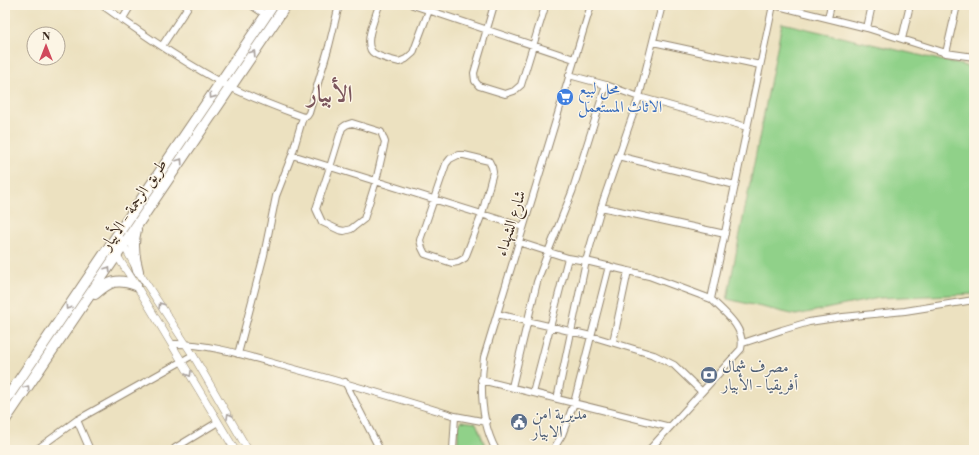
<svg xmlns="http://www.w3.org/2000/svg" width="979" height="455" font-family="'Libre Bodoni',Amiri,serif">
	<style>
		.green { fill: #90d189; stroke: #667e54 }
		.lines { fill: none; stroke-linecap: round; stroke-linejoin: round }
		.minor-casing { stroke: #94866f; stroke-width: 8 }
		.tertiary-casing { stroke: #94866f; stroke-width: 8 }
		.trunk-casing { stroke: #94866f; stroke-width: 12 }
		.minor { stroke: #fff; stroke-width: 6 }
		.tertiary { stroke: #fff; stroke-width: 7 }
		.trunk { stroke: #fff; stroke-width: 10 }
		.oneway { stroke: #a79f9a }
		.labels { text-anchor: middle; stroke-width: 3; stroke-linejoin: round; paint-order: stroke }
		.shop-label { font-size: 16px; fill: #366cbe; stroke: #fcf5e5; text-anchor: start }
		.street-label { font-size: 16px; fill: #3b2a1e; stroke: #fcf5e5 }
		.service-label { font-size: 16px; fill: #4e5e75; stroke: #fcf5e5; text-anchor: start }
		.town-label { font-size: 24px; font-weight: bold; fill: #7b565c; stroke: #fcf5e5 }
	</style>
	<rect width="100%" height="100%" fill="#fcf5e5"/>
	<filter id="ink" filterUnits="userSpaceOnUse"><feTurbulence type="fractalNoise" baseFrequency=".025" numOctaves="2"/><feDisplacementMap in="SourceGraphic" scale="8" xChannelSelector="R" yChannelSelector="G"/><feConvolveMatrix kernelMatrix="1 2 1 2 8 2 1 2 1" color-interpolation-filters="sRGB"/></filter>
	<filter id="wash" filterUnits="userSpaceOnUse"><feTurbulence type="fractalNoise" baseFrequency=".012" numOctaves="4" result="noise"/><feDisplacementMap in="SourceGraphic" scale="16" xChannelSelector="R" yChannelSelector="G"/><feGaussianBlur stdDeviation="0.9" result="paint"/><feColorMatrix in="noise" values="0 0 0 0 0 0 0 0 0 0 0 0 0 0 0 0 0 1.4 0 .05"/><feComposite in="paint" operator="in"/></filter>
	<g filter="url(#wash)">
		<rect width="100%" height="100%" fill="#ece1c0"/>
		<!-- green -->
		<path class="green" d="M782,23L974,68V294L879,298L796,315L727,299Z
			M461,421L476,423L487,450H458V425Z"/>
	</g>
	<g filter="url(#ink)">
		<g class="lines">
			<defs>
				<path id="minor" d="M102,5C142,34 186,64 230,87C254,99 279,108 303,117L307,116L309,113L329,46L339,5
					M251,5L266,15
					M379,5C376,16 361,47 375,54C382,58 391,60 399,62L406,59L413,53L431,5
					M413,5L574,59
					M494,5L474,73L475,81L479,86L505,94L514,91L521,85L544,10L543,5
					M774,5L867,28L946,53L974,57
					M828,18L831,5
					M122,20L131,5
					M867,28L872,5
					M902,39L910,5
					M653,42L760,65
					M162,46L189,5
					M946,53L957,5
					M569,75L606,85L639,97L747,127
					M352,123L381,132L385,142L376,181L364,219L351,229L344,231L339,230L322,222L316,209L330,167L342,128L346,125Z
					M292,155L523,227
					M458,155H464L489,161L492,167L493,172L482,214L465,258L458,262L452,263L425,254L422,248L420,240L446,164L450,159Z
					M618,156L735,185
					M601,207L725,234
					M518,242L568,258L586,261L649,276L711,299
					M497,314L591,336L654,355L674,365L702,392
					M613,342L628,271
					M743,343L782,330L809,322L843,317L905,311L974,300
					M172,344C205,343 244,355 276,364C336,380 396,398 455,416
					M238,354L264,255L276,196L292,155L303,117
					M481,380L670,427
					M345,382L380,450
					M512,387L537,282L548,252L572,192L606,85
					M533,393L568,258
					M557,399L586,261L603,201L639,97L662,5
					M175,448L218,422
					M36,450L77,420
					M90,450L77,420L193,355
					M453,450L455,416L487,422
					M496,450C481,422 480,387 484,357L591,5
					M553,450L562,435L574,403L609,266
					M649,450L741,349C746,328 724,312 711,299L773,5"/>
				<path id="tertiary" d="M118,235L138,271L193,355L248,450
					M110,245L136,285L235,450"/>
				<path id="trunk" d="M136,230C132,244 134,257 138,271
					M95,294C110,281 117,278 136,285
					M5,401L273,5
					M5,420L286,5"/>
			</defs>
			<!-- minor casing -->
			<use href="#minor" class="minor-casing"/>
			<!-- tertiary casing -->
			<use href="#tertiary" class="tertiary-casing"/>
			<!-- trunk casing -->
			<use href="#trunk" class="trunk-casing"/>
			<!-- minor -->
			<use href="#minor" class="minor"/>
			<!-- tertiary -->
			<use href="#tertiary" class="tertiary"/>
			<!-- trunk -->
			<use href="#trunk" class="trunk"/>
		</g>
		<!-- one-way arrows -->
		<defs><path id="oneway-chevron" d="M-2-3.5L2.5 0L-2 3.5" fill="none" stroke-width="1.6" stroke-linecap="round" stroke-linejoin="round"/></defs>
		<g class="oneway">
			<use href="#oneway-chevron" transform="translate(253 53) rotate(-56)"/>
			<use href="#oneway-chevron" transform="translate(212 96) rotate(125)"/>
			<use href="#oneway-chevron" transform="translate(180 161) rotate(-56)"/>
			<use href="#oneway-chevron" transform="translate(108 269) rotate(-57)"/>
			<use href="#oneway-chevron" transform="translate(161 305) rotate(-123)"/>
			<use href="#oneway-chevron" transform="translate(68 307) rotate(124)"/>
			<use href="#oneway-chevron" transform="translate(189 374) rotate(60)"/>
			<use href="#oneway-chevron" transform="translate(27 388) rotate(-55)"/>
			<use href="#oneway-chevron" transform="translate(229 416) rotate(-120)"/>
		</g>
	</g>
	<!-- icons -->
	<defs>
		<symbol id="supermarket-disc" viewBox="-11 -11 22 22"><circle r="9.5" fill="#3f7fe0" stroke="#fcf5e5"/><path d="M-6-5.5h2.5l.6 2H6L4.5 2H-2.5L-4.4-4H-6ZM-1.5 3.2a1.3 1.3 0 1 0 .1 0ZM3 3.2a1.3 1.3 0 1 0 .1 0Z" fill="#fff"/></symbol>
		<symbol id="bank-disc" viewBox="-11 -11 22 22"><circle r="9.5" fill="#5c6f8a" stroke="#fcf5e5"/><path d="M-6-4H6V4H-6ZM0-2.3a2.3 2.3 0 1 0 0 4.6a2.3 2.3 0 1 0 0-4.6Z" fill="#fff"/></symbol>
		<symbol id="civic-disc" viewBox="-11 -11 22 22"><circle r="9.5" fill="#5c6f8a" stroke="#fcf5e5"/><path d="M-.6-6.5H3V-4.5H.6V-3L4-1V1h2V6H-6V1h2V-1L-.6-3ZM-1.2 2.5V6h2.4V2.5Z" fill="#fff"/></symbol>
	</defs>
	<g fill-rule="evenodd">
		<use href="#supermarket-disc" x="555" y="87" width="20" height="20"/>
		<use href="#bank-disc" x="699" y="365" width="20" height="20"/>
		<use href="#civic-disc" x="509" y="412" width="20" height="20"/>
	</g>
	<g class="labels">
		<!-- shop labels -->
		<g class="shop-label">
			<text x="578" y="94">محل لبيع<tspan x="578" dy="18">الاثاث المستعمل</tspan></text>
		</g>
		<!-- street labels -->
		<g class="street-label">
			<text transform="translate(133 204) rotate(-56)" y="6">طريق الرجمة - الأبيار</text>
			<text transform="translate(510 223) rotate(-73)" y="6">شارع الشهداء</text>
		</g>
		<!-- service labels -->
		<g class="service-label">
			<text x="722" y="372">مصرف شمال<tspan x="722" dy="18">أفريقيا - الأبيار</tspan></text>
			<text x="532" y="419">مديرية امن<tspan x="532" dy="18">الابيار</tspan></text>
		</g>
		<!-- town labels -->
		<g class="town-label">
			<text x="330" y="102">الأبيار</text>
		</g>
	</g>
	<!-- margin -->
	<rect width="979" height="455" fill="none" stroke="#fcf5e5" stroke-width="20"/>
	<!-- north arrow -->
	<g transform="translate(46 46)"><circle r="19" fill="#fcf5e5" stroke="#afa495"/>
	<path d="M0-3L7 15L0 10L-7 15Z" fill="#d1495b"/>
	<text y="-6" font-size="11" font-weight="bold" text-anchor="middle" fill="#3b2a1e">N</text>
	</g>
</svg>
